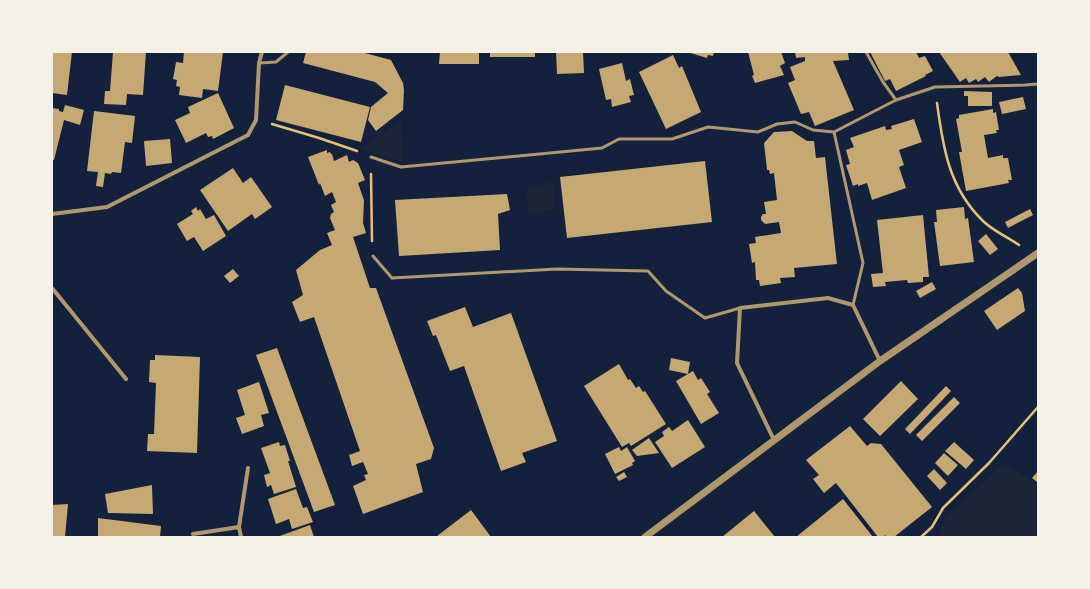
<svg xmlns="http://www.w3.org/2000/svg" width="1090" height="589" font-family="'Sofia Sans Condensed',sans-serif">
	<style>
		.green { fill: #1d2539 }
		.building { fill: #c6a872 }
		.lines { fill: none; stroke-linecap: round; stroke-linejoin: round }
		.path { stroke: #e5c07b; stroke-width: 2.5 }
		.service { stroke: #b1986c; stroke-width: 3 }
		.minor { stroke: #b1986c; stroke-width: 4 }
		.tertiary { stroke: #b1986c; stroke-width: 7 }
	</style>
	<rect width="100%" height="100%" fill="#14213d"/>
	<!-- green -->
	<path class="green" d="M401,121L403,162L361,149Z
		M554,180L555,210L528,213L526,192Z
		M1004,464L1038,484V537H938L945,517Z"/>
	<!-- building -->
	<path class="building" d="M52,52H72L67,95L52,93Z
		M113,52H146L143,95L127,94L126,105L104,104L105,91H110Z
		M184,52H223L218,91L203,89L202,98L179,95L180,87L176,86L177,80L173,79L176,62L183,63Z
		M306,52H361L391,60L403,83L404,90L403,110L376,131L368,120L371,107L388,93L375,82L303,63Z
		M440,52H479V64H439Z
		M490,52H535V57H490Z
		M556,52H583L584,73L557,74Z
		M687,52H714L713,56L708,55L707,58Z
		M748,52H781L785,63L780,66L784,75L755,83L752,76L754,75Z
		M795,52L848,53L849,60L833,61L854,110L815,126L809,112L801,114L788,83L795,80L790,67L805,61V57L796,58Z
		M870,52H916L919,58L925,56L933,71L925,75L926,76L896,91L890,79L885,81Z
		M939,52H1008L1021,75L999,77L997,76L989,82L985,77L978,82L976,79L969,83L966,78L960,82Z
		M673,55L679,68L682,66L701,112L666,129L639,72Z
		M622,63L626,81L630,79L634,95L629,96L631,102L612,107L611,99L606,100L599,69Z
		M285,85L370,107L361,142L276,120Z
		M964,91L992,92V106H968V96H964Z
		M218,93L234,128L213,139L212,136L208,137L206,133L186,143L175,120L190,113L188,107Z
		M1023,97L1026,109L1002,114L999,102Z
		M65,105L84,110L80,125L64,120L54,160H52V108L59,109V111L63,112Z
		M993,109V113L996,112L999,130H996L997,133L984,135L988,158L1003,155V158H1008L1012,180H1008L1009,183L966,191L959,152H962L956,119L959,118V115Z
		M94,111L135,116L132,143L125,142L121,173L112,172L111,174L105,173L103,187L96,186L98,172L87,171Z
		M914,119L922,142L899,150L904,165L899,167L906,188L872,200L867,183L858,186V184L853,186L846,165L850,164L846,150L854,147L850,138L885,126L886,130L892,129L891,126Z
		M792,131L807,141H814L816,158L825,157L837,264L794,268L795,277L780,278L781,283L760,286L759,280H756L755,262L752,263L749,244L756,243L755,237L781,233L779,222L765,224L761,220V217L763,214H766L764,202L777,200L774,173L770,174L769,170H767L764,143L774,132Z
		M170,139L172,163L146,166L144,141Z
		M327,150V153L330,152L331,154H332L334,161L347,155L349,162L353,160L358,163L365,180L358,183L364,200L363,223L366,233L353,237L370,288H376L434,448L431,459L416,464L423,492L363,514L353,486L366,480L364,475L368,474L363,462L352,466L349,455L360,451L314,317L300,322L292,302L303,295L296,270L320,250L332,245L327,233L335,230L330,218L331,214L334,212L331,205L336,202L332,192L325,196L320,183L319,185L308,157Z
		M705,161L712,222L567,238L560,177Z
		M233,168L243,183L251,177L272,207L255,219L252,214L228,231L200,190Z
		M507,194L510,210L498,214L500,250L399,256L395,200Z
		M196,207L198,211L200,209L206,219L214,215L226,236L203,251L194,237L187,241L177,224L193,214L191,211Z
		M964,207L965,219L968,218L974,262L940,266L934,222H937L936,210Z
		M1030,209L1033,215L1008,228L1005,222Z
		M923,215L929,277H923V282L908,283L907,280L885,282L886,286L873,287L871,274L883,273L877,220Z
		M986,234L998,249L990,255L978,241Z
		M233,269L239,276L230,283L224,276Z
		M932,282L936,289L920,298L916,291Z
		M1018,288L1022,293L1025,311L997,330L984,311Z
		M465,307L473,327L511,313L557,441L522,453L526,462L501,471L464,366L450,371L436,335L433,336L427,321Z
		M277,348L335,505L314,512L256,355Z
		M155,355L200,357L197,453L147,451L148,434H154L156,383L149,382L150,360H155Z
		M671,358L690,362L688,374L669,370Z
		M619,364L628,380L630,379L636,388L639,386L643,392L645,391L666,424L631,446L629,443L622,447L584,386Z
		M693,371L698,380L701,378L710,392L707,394L719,413L701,424L676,381Z
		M901,381L918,399L880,436L863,419Z
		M259,382L269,413L261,415L264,426L242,434L236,418L245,415L237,390Z
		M946,386L951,391L910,434L905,429Z
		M954,397L960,403L922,441L916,435Z
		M688,420L705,447L672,468L655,442L664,436L662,432L669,427L672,431Z
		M850,426L867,446L871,443L881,444L932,507L894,537H886L885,535L883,537H878L836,483L824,493L813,479L819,475L806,460Z
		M649,438L659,453L637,456L632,450Z
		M279,442L280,446L285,445L290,461H288L296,487L274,494L271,485L267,487L264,475L270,473L261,448Z
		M954,442L974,460L966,469L945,451Z
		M619,447L621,451L627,447L635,461L632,463L633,465L615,474L605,454Z
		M944,453L958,465L948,476L935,463Z
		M934,469L947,483L940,490L927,476Z
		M1038,471V483L1032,478Z
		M624,472L627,477L619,481L616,477Z
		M152,485L153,514L108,513L105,494Z
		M296,489L303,508L307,507L313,522L292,529L289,519L276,524L268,499Z
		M843,499L873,537H796Z
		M68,504L65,537H52V505Z
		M471,510L491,537H438L437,536Z
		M754,511L775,537H722Z
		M98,518L161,526L160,537H98Z
		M310,525L314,537H277Z"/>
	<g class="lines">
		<!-- path -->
		<path class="path" d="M937,103C943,148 949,188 983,221C993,231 1008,237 1019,245
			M272,124L319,138L357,151
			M371,174L372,241
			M921,537L932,527L943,508L989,463L1038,407"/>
		<!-- service -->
		<path class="service" d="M866,52L883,82L896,100
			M259,63L276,62L288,52
			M834,132L896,100L935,87L1025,85L1038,84
			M371,157L401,167L602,148L619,139H672L708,127L758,132L777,124L795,122L813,130L834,132L863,263L853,305
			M373,256L392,278L557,269L648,271L666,291L705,318L740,308"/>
		<!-- minor -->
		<path class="minor" d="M52,214L107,207L248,135L256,120L259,63L262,52
			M52,288L126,379
			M774,440L737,363L740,308L828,298L853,305L880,361
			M193,534L239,527
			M241,537L239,527L248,468"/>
		<!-- tertiary -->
		<path class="tertiary" d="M645,537L880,361L1038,253"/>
	</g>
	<!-- border -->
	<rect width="1090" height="589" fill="none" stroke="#f6f1e7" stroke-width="106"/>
</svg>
